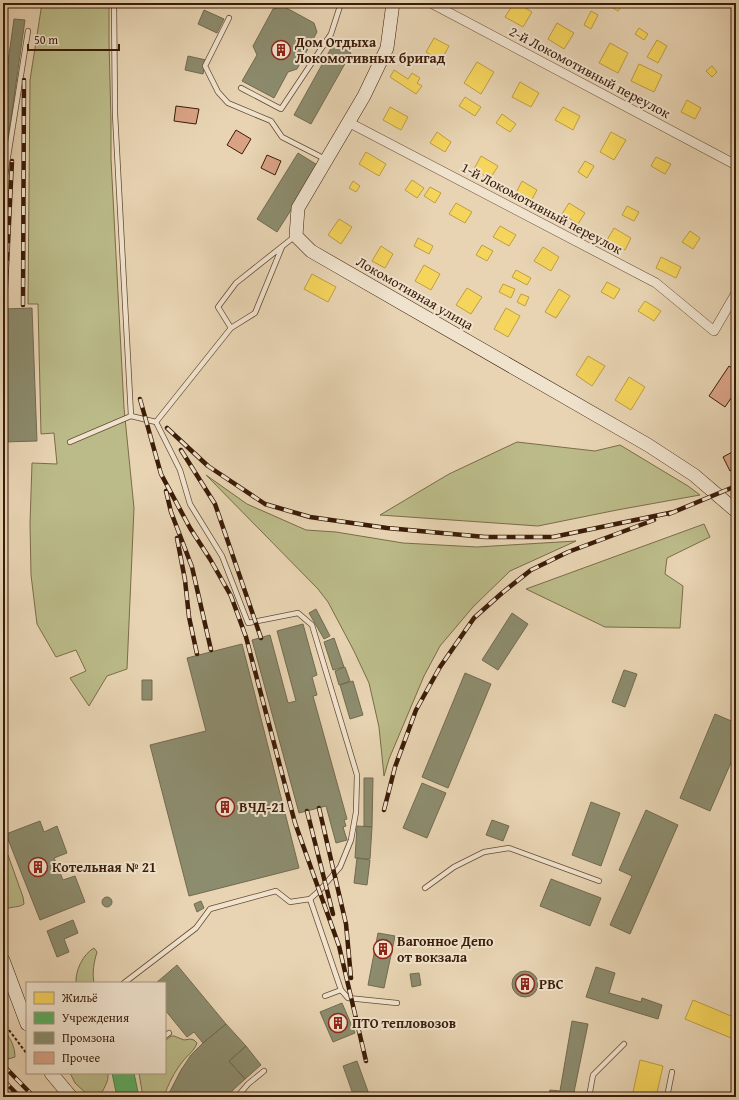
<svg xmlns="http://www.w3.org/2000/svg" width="739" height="1100" font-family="'Gentium Book Plus',serif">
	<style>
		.green { fill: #bbbb89; stroke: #7b6c48 }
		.homes { fill: #f6d55c; stroke: #be9e42 }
		.public { fill: #5aae61; stroke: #518246 }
		.industry { fill: #8c8c6e; stroke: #746a4f }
		.building { fill: #d9a285; stroke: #3b1c07 }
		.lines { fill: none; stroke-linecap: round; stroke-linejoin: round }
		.lane-casing { stroke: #664a32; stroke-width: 6 }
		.street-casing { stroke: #664a32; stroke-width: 10 }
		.secondary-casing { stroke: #3b1c07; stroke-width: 14 }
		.path { stroke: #3b1c07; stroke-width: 2; stroke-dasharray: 3 2; stroke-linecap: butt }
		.lane { stroke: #f0e3ce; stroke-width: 4.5 }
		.street { stroke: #f0e3ce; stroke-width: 9 }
		.secondary { stroke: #f0e3ce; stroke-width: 13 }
		.rail-casing { stroke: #3b1c07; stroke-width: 4.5 }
		.rail { stroke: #f0e3ce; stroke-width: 3; stroke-dasharray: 9; stroke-linecap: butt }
		.labels { text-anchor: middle; stroke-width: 4; stroke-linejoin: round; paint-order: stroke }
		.poi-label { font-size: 14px; font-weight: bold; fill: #3b1c07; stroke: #f0e3ce; text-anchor: start }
		.street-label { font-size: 14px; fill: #3b1c07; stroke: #f0e3ce }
	</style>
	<rect width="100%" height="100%" fill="#e8d4b3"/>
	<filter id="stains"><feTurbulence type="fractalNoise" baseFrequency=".005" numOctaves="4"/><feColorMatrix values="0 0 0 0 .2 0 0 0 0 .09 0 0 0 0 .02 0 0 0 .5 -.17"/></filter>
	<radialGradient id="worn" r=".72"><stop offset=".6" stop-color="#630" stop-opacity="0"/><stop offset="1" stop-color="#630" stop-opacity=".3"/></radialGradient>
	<!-- green -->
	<path class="green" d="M42,3H109C108,55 112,107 111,159L124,408L134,508L127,669L107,676L89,706L70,678L86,671L76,650L56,657L37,624L31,575L30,524L32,463L57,464L54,433L41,434L38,304H28L30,80Z
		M517,442L595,451L620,445L688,486L700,495L617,510L538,526L380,515L449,474Z
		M206,475L247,504L306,530L336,532L403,543L477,547L576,541L510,571L473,607L440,646L424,676L389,759L384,776L379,727L369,683L354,651L328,602L318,589Z
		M704,524L710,537L667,558L665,574L683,586L680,628L605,627L526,589Z
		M3,850L8,855L23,897L24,904C18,908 13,906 6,909L3,907Z
		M94,948L97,952C94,962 92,972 94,983H76C75,971 83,954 94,948Z
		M3,1028C10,1038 15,1046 15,1057L8,1059L3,1054Z
		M171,1036H174L184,1040L190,1039L194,1040L197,1043C195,1050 188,1055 183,1061C175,1071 168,1084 164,1097H143L139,1073H165V1041Z
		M70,1073H108C109,1082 103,1090 99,1097H90L75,1083Z"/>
	<!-- homes -->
	<path class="homes" d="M514,3H517L532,12L523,27L505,17Z
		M612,3H623L618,11L610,6Z
		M591,11L598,15L591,29L584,25Z
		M557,23L574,33L564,49L548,39Z
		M639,28L648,34L644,40L635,34Z
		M434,38L449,46L441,61L426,52Z
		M657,40L667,46L658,63L647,57Z
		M610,43L628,53L618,73L599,63Z
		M477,62L494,72L481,94L464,83Z
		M639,64L662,75L654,92L631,81Z
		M712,66L717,72L712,77L706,71Z
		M394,70L408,79L412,73L420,78L417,83L422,86L416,94L390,77Z
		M520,82L539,93L531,107L512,97Z
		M465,97L481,107L475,116L459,106Z
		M687,100L701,108L695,119L681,112Z
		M390,107L408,117L401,130L383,120Z
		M563,107L580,116L573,130L555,120Z
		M502,114L516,124L510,132L496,123Z
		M437,132L451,142L445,152L430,143Z
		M611,132L626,140L614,160L600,152Z
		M366,152L386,164L379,176L359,164Z
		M481,156L498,166L490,179L474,169Z
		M656,157L671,164L665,174L651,166Z
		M585,161L594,166L587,178L578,172Z
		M412,180L424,188L417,198L405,190Z
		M353,181L360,186L356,192L349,188Z
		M522,181L537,190L531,201L516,193Z
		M430,187L441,193L435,203L424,196Z
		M456,203L472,212L465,223L449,214Z
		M569,203L585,213L578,224L562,214Z
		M627,206L639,212L634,221L622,215Z
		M339,219L352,227L341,244L328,235Z
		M500,226L516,235L509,246L493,237Z
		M614,228L631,238L625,250L607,240Z
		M690,231L700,238L693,249L682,242Z
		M418,238L433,246L429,254L414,246Z
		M482,245L493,251L487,261L476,255Z
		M381,246L393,254L385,268L372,261Z
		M543,247L559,257L551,271L534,261Z
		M661,257L681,267L676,278L656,268Z
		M424,265L440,274L431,290L415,281Z
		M516,270L531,278L527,285L512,277Z
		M312,274L336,287L328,302L304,289Z
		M607,282L620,289L614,299L601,292Z
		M503,284L515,289L511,298L499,292Z
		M467,288L482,297L471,314L456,305Z
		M559,289L570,296L556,318L545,312Z
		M521,294L529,297L525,306L517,302Z
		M645,301L661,311L654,321L638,311Z
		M506,308L520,316L508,337L494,329Z
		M588,356L605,366L592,386L576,375Z
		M629,377L645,387L631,410L615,400Z
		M693,1000L736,1018V1040L685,1019Z
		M640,1060L663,1066L656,1097H632Z"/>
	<!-- public -->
	<path class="public" d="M112,1073H134L139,1097H117Z"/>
	<!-- industry -->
	<path class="industry" d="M283,6L314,23L317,32L297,69L288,72L274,98L242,81L257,55L253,46L273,9Z
		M204,10L224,19L217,33L198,24Z
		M14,19L25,20L4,167H3V98Z
		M334,43L351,53L311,124L294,115Z
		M188,56L206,60L203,74L185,70Z
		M298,153L319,166L277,232L257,219Z
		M32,308L37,441L3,442V309Z
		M316,609L330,636L324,639L309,613Z
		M512,613L528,624L498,670L482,660Z
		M303,624L317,675L312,677L317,695L313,696L347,819L344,820L346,826L343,827L347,840L336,843L326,806L299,813L252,640L270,635L288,703L296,701L277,631Z
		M334,638L344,667L333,670L324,642Z
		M242,644L299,868L189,896L150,745L206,731L187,658Z
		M345,667L350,681L339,685L335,671Z
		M624,670L637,674L625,707L612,702Z
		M465,673L491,684L448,788L422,777Z
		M142,680H152V700H142Z
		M353,681L363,715L350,719L340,685Z
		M715,714L736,723V751L710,811L680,798Z
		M364,778H373L372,827L364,826Z
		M422,783L446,793L427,838L403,828Z
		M591,802L620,813L601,866L572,855Z
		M646,810L678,825L630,934L610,925L632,876L619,870Z
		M492,820L509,826L503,841L486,835Z
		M40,821L44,832L57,826L67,853L54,858L63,880L75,876L85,902L40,920L6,834Z
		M357,826L372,827L370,859L355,858Z
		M357,858L370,860L367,885L354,883Z
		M551,879L601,898L590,926L540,906Z
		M102 902a5 5 0 1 1 10 0a5 5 0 1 1-10 0Z
		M201,901L204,908L197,912L194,904Z
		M73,920L78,933L64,939L69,952L57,957L47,931Z
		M378,933L395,936L384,988L368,985Z
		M177,965L226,1024L203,1043L194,1032L187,1037L165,1010V983H156Z
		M596,967L615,973L609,993L641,1002L642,998L662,1005L658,1019L586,997Z
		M512 984a13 13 0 1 1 26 0a13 13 0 1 1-26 0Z
		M419,973L421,985L412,987L410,974Z
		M342,1003L355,1033L333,1042L320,1012Z
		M572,1021L588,1024L573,1097H548L550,1090L560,1091Z
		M226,1024L246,1046L229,1061L245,1079L233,1090L228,1097H167L181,1070L191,1055L203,1043Z
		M246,1046L261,1065L245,1079L229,1061Z
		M357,1061L370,1097H354L343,1066Z"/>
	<!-- building -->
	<path class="building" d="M176,106L199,109L196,124L174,121Z
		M236,130L251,139L242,154L227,145Z
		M267,155L281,161L275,175L261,168Z
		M729,366L736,371V391L725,407L709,396Z
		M736,450V468L730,471L723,457Z"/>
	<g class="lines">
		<defs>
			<path id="lane" d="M114,3L115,114L131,416L156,422L180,470L190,504L222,556L248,623L298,613L312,625L357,775L356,812L351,840L340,867L320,890L310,899L290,902L276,891L210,909L196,928L124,983
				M229,18L205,66L218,92L228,103L271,121L282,137L325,159
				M241,88L281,109L331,34L341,3
				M3,188L28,31
				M282,247L255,313L231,328L218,307L236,283L294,237
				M156,422L231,328
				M70,442L131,416
				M425,888L454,867L484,852L509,848L599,881
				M310,899L341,990L325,996
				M341,990L348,998L397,1003
				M165,1036L169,1033
				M237,1097L248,1084L264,1071
				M589,1097L593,1075L624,1044
				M667,1097L672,1072"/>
			<path id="street" d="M431,3L736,165
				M348,122L656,283L714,331L736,293"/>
			<path id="secondary" d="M393,3L387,48L364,96L298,208L296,236L311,251L648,445L694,475L736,511
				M3,960L27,1024
				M51,1073L71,1097"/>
		</defs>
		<!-- lane casing -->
		<use href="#lane" class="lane-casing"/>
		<!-- street casing -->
		<use href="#street" class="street-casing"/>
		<!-- secondary casing -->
		<use href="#secondary" class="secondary-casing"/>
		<!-- path -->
		<path class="path" d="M3,1022L27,1054"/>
		<!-- lane -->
		<use href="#lane" class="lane"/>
		<!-- street -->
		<use href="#street" class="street"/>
		<!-- secondary -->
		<use href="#secondary" class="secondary"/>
		<defs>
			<path id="rail" d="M23,305L24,80
				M5,306L12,161
				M140,399L161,474L190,528L210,559L231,596L246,637L295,823L339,946L366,1061
				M167,428L208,466L265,504L310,517L387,528L485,537H553L674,512
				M181,450L215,504L261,638
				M166,491L171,512L192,567L211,650
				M669,514L736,486
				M177,538L185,580L189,617L197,654
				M319,808L346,924L351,978
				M384,810L395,767L416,710L440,667L474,618L502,593L531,570L568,552L654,520
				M307,811L333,914
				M3,1065L34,1097
				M3,1080L20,1097"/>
		</defs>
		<!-- rail casing -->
		<use href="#rail" class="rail-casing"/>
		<!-- rail -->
		<use href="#rail" class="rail"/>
	</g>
	<!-- icons -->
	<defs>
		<symbol id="building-ring" viewBox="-11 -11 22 22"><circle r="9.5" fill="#f0e3ce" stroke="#8f2418" stroke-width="1.5"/><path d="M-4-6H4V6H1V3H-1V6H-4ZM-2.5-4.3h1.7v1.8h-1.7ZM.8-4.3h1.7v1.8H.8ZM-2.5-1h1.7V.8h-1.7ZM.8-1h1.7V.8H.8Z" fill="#8f2418"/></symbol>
	</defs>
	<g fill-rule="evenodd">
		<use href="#building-ring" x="270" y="39" width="22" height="22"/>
		<use href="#building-ring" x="214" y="796" width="22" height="22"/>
		<use href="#building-ring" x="27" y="856" width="22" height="22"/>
		<use href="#building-ring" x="372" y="938" width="22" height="22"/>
		<use href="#building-ring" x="514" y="973" width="22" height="22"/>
		<use href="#building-ring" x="327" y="1012" width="22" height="22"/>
	</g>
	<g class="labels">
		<!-- poi labels -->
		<g class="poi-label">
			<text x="295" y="47">Дом Отдыха<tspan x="295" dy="16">Локомотивных бригад</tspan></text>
			<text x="239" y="812">ВЧД-21</text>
			<text x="52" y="872">Котельная № 21</text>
			<text x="397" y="946">Вагонное Депо<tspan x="397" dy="16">от вокзала</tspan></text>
			<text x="539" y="989">РВС</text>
			<text x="352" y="1028">ПТО тепловозов</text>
		</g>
		<!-- street labels -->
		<g class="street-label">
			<text transform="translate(590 72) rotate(28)" y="5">2-й Локомотивный переулок</text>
			<text transform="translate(542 208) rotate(28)" y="5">1-й Локомотивный переулок</text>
			<text transform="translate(415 293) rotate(30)" y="5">Локомотивная улица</text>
		</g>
	</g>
	<!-- margin -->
	<rect width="739" height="1100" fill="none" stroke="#e8d4b3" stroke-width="16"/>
	<rect x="4" y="4" width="731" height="1092" fill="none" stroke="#3b1c07" stroke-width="2"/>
	<rect x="8" y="8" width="723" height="1084" fill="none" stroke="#3b1c07"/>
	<!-- legend -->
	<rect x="26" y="982" width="140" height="92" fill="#f0e3ce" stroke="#a8937e"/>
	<rect x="34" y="992" width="20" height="12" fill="#f6d55c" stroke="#a8937e"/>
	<text x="62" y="1002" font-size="12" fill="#3b1c07">Жильё</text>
	<rect x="34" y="1012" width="20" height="12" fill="#5aae61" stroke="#a8937e"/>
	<text x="62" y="1022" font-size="12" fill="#3b1c07">Учреждения</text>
	<rect x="34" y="1032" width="20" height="12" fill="#8c8c6e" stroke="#a8937e"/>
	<text x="62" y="1042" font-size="12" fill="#3b1c07">Промзона</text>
	<rect x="34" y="1052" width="20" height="12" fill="#d9a285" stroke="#a8937e"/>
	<text x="62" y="1062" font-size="12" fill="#3b1c07">Прочее</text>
	<!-- scale -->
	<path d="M28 44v6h91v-6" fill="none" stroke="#3b1c07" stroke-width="2"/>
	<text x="34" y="44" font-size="12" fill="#3b1c07" stroke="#f0e3ce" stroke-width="3" paint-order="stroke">50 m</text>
	<rect width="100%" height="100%" filter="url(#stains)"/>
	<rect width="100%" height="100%" fill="url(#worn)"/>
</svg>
